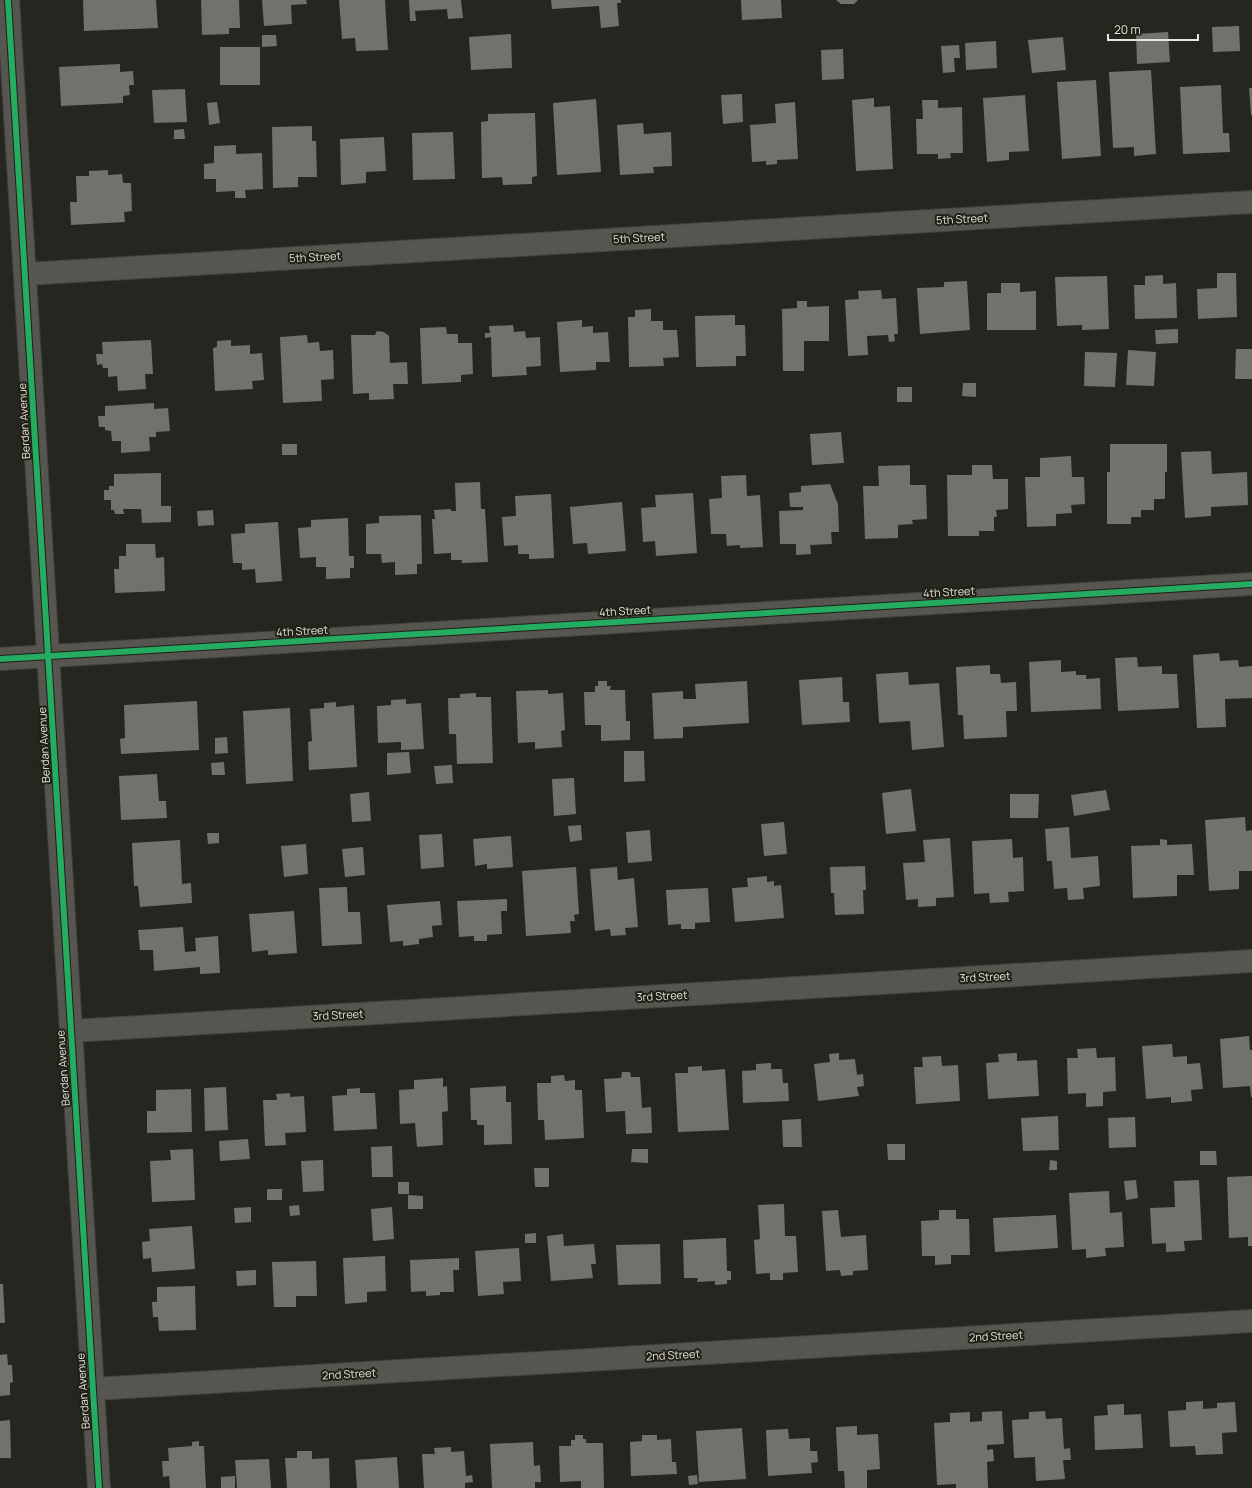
<svg xmlns="http://www.w3.org/2000/svg" width="1252" height="1488" font-family="Manrope,sans-serif">
	<style>
		.building { fill: #72726d }
		.lines { fill: none; stroke-linecap: round; stroke-linejoin: round }
		.street-casing { stroke: #42423d; stroke-width: 24 }
		.street { stroke: #565550; stroke-width: 22 }
		.cycleway-casing { stroke: #201f14; stroke-width: 8 }
		.cycleway { stroke: #26ab63; stroke-width: 6 }
		.labels { text-anchor: middle; stroke-width: 4; stroke-linejoin: round; paint-order: stroke }
		.street-label { font-size: 11px; fill: #e6e5de; stroke: #201f14 }
	</style>
	<rect width="100%" height="100%" fill="#262621"/>
	<!-- building -->
	<path class="building" d="M83,0H156L158,28L84,31Z
		M201,0H239L240,28H229V34L202,35Z
		M262,0H306L307,4L291,5L292,24L264,26Z
		M339,0H385L388,50L356,51L355,38L342,39Z
		M409,0H461L463,18L448,19L447,9L415,11L416,21H410Z
		M551,0H621V3H617L619,26L601,28L599,6L552,9Z
		M741,0H781L782,18L742,20Z
		M836,0H858L854,4H841Z
		M1239,26L1240,51L1213,52L1212,27Z
		M1168,32L1170,62L1137,64L1136,34Z
		M511,34L512,68L471,70L469,37Z
		M262,35H276L277,46L262,47Z
		M1063,37L1066,70L1032,73L1028,40Z
		M996,41L997,68L966,70L965,43Z
		M959,45L960,58H954L955,72L943,73L941,46Z
		M220,47H260V85H220Z
		M843,49L844,79L822,80L821,50Z
		M120,64V72L133,71L134,85H129L130,95L123,96V103L61,106L59,67Z
		M1151,70L1156,154L1134,156V147L1113,148L1109,72Z
		M1096,80L1101,156L1062,159L1057,82Z
		M1221,85L1223,133H1229L1230,152L1183,154L1180,87Z
		M1249,88H1252V115H1251Z
		M185,89L187,122L154,123L152,90Z
		M742,94L743,122L723,124L721,95Z
		M1025,95L1029,151L1009,152V160L987,162L983,98Z
		M874,98V107L890,106L893,169L856,171L852,100Z
		M596,99L601,172L557,175L553,103Z
		M922,100H938V108L962,107L963,153H950L951,158L938,159V154H917L916,119H923Z
		M217,102L220,123L209,125L207,103Z
		M795,102L798,159L777,160V164L766,165V161L752,162L750,125L776,123L775,104Z
		M535,113L537,176L532,177V184L503,185L502,177L482,178L481,122L488,121V114Z
		M643,123L644,134L671,132L672,166L653,167L654,173L620,175L617,125Z
		M312,126V141H316L317,177H298V187L273,188L272,127Z
		M184,129L185,139H174V130Z
		M453,132L455,179L413,180L412,133Z
		M384,137L386,171L366,172V183L341,185L340,139Z
		M236,145V154L262,153L263,189L245,190L246,198H235V191L216,192V179H204V164L214,163V146Z
		M108,170V175L122,174L123,183H131L132,211L124,212L125,222L71,225L70,202H77L76,176H89V171Z
		M1217,273H1236L1237,317L1198,319L1197,289L1217,288Z
		M1163,275V284L1176,283L1177,318L1135,319L1134,285H1145V276Z
		M1107,276L1109,329L1082,330V325L1057,326L1055,277Z
		M967,281L970,330L920,334L917,288L944,287V282Z
		M1001,283H1020V292L1036,291V330H987V293H1001Z
		M881,290L882,299L896,298L898,334H894L895,341L889,342L888,335L867,336L868,355L848,356L845,300L859,299L858,291Z
		M797,301H807V307L829,306V341H804V371H783L782,309L797,308Z
		M651,309V321H663V330H677L679,357L663,358L664,366L629,367L628,317H635V310Z
		M735,315V325H745L746,356H736V366L696,367L695,316Z
		M582,320V327L593,326V333L608,332L610,362H596V370L560,372L557,322Z
		M513,325L514,332L525,331L526,338L540,337L541,366L526,367L527,375L492,377L491,337L485,338V333H490L489,326Z
		M446,327L447,334H458V343H472L473,374L461,375V382L422,384L420,328Z
		M1178,329V343L1156,344L1155,330Z
		M377,331L384,332L389,336L390,363L407,362L408,384H393L394,399L369,400V393L353,394L351,335H375Z
		M307,335L308,343L319,342L320,351L333,350L334,379L321,380L322,401L283,403L280,337Z
		M151,340L153,374H145L146,389L118,391L117,376L108,377V368H103L102,364L97,365L96,354H103L102,342Z
		M231,340V346L250,345V354L262,353L264,380L252,381L253,389L215,391L213,348L217,347V341Z
		M1236,349H1252V379H1235Z
		M1128,350L1156,352L1154,386L1126,385Z
		M1085,352L1117,353L1115,387L1084,386Z
		M963,383H976V397L962,396Z
		M897,387H912V402H897Z
		M154,403V409L168,408L170,431L156,432V437H149L150,451L121,453V441H112L111,431L105,430V427H99L98,416H105V406Z
		M841,432L844,463L812,465L810,434Z
		M282,444H297V455H282Z
		M1110,444H1167V472H1165V499H1154V510H1141V517H1131V524H1107V472H1110Z
		M1211,451L1212,474L1247,472L1248,505L1211,507V516L1185,518L1181,452Z
		M1071,456L1072,477H1084L1085,504L1071,505L1072,513L1056,514V526L1027,527L1025,477H1040V458Z
		M910,465V485H926L927,519L912,520L913,524L898,525V538L865,539L863,486H879L878,466Z
		M972,465H992L993,479H1008V509L996,510L997,517H994V531H979V536H948L947,475H972Z
		M161,473V506H171V522L142,523L141,509H123L124,514H115L114,510H111V500H104V490H109V486H114V474Z
		M746,475L747,496L760,495L763,547L740,548V545L727,546L726,534H711L709,499L722,498L721,476Z
		M480,482L481,509H485L488,562L462,563V560H451V553L434,554L432,519H435L434,510L451,509V511H456L455,483Z
		M830,484L838,504L839,532H831L832,544L810,545L811,554L796,555V544H780L779,511L803,510V507H790L789,493L801,492V486Z
		M693,493L697,553L656,556L655,541L643,542L641,508L656,507L655,495Z
		M551,494L554,558L529,559V554H518V545L504,546L502,517L516,516L515,496Z
		M622,502L626,551L588,554L587,543L573,544L570,507Z
		M213,510L214,525L198,526L197,511Z
		M421,515L422,564H417V574L395,575V562L382,563L381,554H366V524L379,523V516Z
		M348,518L349,556H354V568H350V578L326,579V567H316V557L300,558L298,528L311,527V520Z
		M278,522L282,581L256,583L255,569L242,570V563H233L231,534L245,533V524Z
		M126,544H155L156,558L164,557L165,591L115,593L114,569H119V556H126Z
		M1219,653L1220,661L1238,660L1239,667L1252,666V698L1225,699L1226,727L1197,728L1193,655Z
		M1137,657L1138,667L1162,666V674H1177L1179,708L1118,711L1115,658Z
		M1061,660V672L1076,671V675H1086V679L1100,678L1101,709L1031,712L1029,662Z
		M990,665V674H1000L1001,683L1016,682L1017,711H1006L1007,737L964,739L963,715H958L956,667Z
		M908,672L909,685L939,683L944,747L912,750L910,721L879,723L876,674Z
		M842,677L843,702H849L850,722L802,725L799,680Z
		M598,681H607V686H611L610,690H625L626,721H630V740L601,741V725H585L584,692H595V686H598Z
		M747,681L749,723L683,727V738L654,739L652,693L683,691V699H696L695,684Z
		M548,690V694L563,693L565,730L561,731L562,747L535,749V742L518,743L516,691Z
		M476,693V697H491L493,763L457,764L456,734H449L448,698H460V694Z
		M406,699V704L421,703L424,749L401,750V742L378,743L377,706L391,705V700Z
		M197,701L199,750L121,754L120,739L125,738L124,705Z
		M336,702V707L354,705L357,767L309,770L308,742L312,741L310,709L324,708V703Z
		M290,708L293,781L246,784L243,711Z
		M227,737L228,753L215,754V738Z
		M624,751H644L645,781L624,782Z
		M409,752L411,773L387,775V753Z
		M224,762L225,775H212L211,763Z
		M452,765L453,783L436,784L434,766Z
		M157,774L159,801H166L167,818L121,820L119,776Z
		M574,778L576,814L554,816L552,779Z
		M911,789L916,831L886,834L882,793Z
		M1106,790L1110,810L1074,816L1071,795Z
		M369,792L371,821L352,822L350,794Z
		M1010,794H1039L1038,818H1010Z
		M1245,817L1246,831L1252,830V871H1239V889L1209,891L1205,820Z
		M784,822L787,854L764,856L761,824Z
		M581,825L582,840L570,842L568,826Z
		M1069,827L1071,858L1098,856L1100,886L1083,888L1084,899L1068,900L1067,888L1054,889L1052,861H1047L1045,829Z
		M650,830L652,861L628,863L626,832Z
		M207,833H219V843L208,844Z
		M442,834L444,867L421,869L419,835Z
		M511,836L513,867L487,869V864L475,866L473,839Z
		M950,838L954,897L936,898V906L918,907V899L906,900L903,863L925,862L923,840Z
		M1012,839L1013,858L1023,857L1024,891L1008,892L1009,902L990,903L989,893L974,894L972,841Z
		M1160,839L1167,840V845L1192,844L1194,875H1177V896L1133,898L1131,846L1160,845Z
		M180,840L182,884L191,883L192,903L140,907L138,886H134L132,843Z
		M306,844L308,874L284,877L281,846Z
		M363,847L365,875L345,877L342,849Z
		M865,866L866,890H863L864,914L835,915L834,893H831L830,867Z
		M576,867L579,914L574,915L575,921H570L571,933L526,936L522,871Z
		M617,867L618,880L634,878L638,927L625,928L626,935L611,936L610,929L595,931L590,869Z
		M767,876V882L774,881V886L781,885L784,918L735,922L732,888L748,887L747,878Z
		M347,887L348,912H360L362,944L322,946L319,888Z
		M708,888L710,922L695,923V929H681V924L668,925L666,890Z
		M507,899V911H501L502,934L487,935V941H474V936L459,937L457,901Z
		M440,901L442,925L432,926L433,937L419,939V944L403,946V941L390,942L387,905Z
		M294,911L297,953L268,955V950L252,952L249,914Z
		M183,927L185,952L196,951L195,938L218,936L220,973L200,974V967L154,971L153,950H140L138,930Z
		M1249,1036L1250,1050H1252V1097H1251L1250,1086L1223,1088L1220,1039Z
		M1172,1044L1173,1057L1187,1056V1064L1200,1063L1203,1089L1191,1090L1192,1101L1171,1103V1097L1146,1099L1142,1046Z
		M1096,1048L1097,1058L1115,1057L1116,1091L1103,1092V1106L1086,1107V1093L1068,1094L1067,1058H1078L1077,1049Z
		M839,1053V1060L855,1059L857,1075L863,1074L864,1086L857,1087L859,1096L818,1101L814,1064L830,1062L829,1054Z
		M1017,1053V1061L1037,1060L1039,1096L988,1099L986,1063L999,1062L998,1054Z
		M941,1056L942,1066L958,1065L960,1101L916,1104L914,1067H923L922,1057Z
		M771,1063V1069H782L783,1083H788L789,1101L743,1103L742,1071L756,1070V1064Z
		M702,1066V1071L725,1069L729,1130L678,1132L675,1073H688V1067Z
		M622,1072H630L631,1077H640L642,1108L651,1107L652,1133L626,1134L625,1111L606,1112L604,1079L621,1078Z
		M564,1075L565,1081L575,1080V1090H582L584,1138L545,1140L544,1120H538L537,1083H551V1076Z
		M443,1078V1087L447,1086L448,1111L442,1112L443,1145L417,1147L415,1123L400,1124L399,1090L414,1089V1080Z
		M506,1086V1102H511L512,1144L484,1145V1125H477V1120H471L470,1088Z
		M226,1087L228,1130L205,1131L204,1088Z
		M360,1088V1093H375L377,1129L334,1131L332,1096L347,1095V1089Z
		M191,1089L192,1132L147,1133V1111H156V1090Z
		M290,1093V1097L304,1096L306,1132L285,1133L286,1145L265,1146L263,1100H277L276,1094Z
		M1058,1116L1059,1150L1023,1151L1021,1118Z
		M1135,1117L1136,1147L1109,1148L1108,1118Z
		M801,1119L802,1147H783L782,1120Z
		M248,1139L250,1159L220,1161L219,1141Z
		M887,1144H905V1160H888Z
		M392,1146L393,1177H372L371,1147Z
		M193,1149L195,1200L152,1202L150,1161L171,1160L170,1150Z
		M632,1149H648V1163L631,1162Z
		M1200,1151H1216L1217,1165H1200Z
		M323,1160L324,1191L303,1192L301,1161Z
		M1050,1160L1057,1161V1170H1049Z
		M534,1168H549V1187H535Z
		M1252,1176V1246H1248V1237L1229,1238L1227,1177Z
		M1136,1180L1138,1198L1126,1200L1124,1181Z
		M1199,1180L1202,1240L1184,1241L1185,1251L1166,1252V1243L1152,1244L1150,1208L1175,1207L1174,1181Z
		M398,1182H409V1194H398Z
		M267,1189H282V1200H267Z
		M1109,1191L1110,1213L1122,1212L1124,1247L1105,1248L1106,1256L1086,1258V1249L1072,1250L1069,1193Z
		M408,1195L423,1196V1209H408Z
		M784,1204L785,1236H796L798,1272L783,1273V1280H770V1273L756,1274L754,1240L760,1239L758,1205Z
		M299,1205L300,1215L290,1216L289,1206Z
		M251,1207V1222L235,1223L234,1208Z
		M392,1207L394,1239L373,1241L371,1209Z
		M838,1210L841,1237L866,1235L868,1270L853,1271V1275L841,1276L840,1270L826,1271L822,1211Z
		M939,1210H956V1219H969L970,1255H951V1264L935,1265V1256H922L921,1221L939,1220Z
		M1056,1215L1058,1248L995,1252L993,1218Z
		M192,1226L195,1269L152,1272L151,1258L143,1259L142,1242L150,1241L149,1229Z
		M536,1233V1243H525V1234Z
		M563,1234L564,1246L594,1244L596,1264H591L593,1278L551,1281L547,1236Z
		M726,1238L727,1271H731V1280H727V1284L715,1285V1281L697,1282L698,1278H684L683,1240Z
		M660,1244L661,1284L618,1285L616,1245Z
		M519,1248L521,1281L503,1282L504,1294L478,1296L475,1251Z
		M385,1256L386,1291L367,1292V1302L345,1304L343,1258Z
		M459,1258V1270H453L454,1292H440V1295L426,1296V1291L411,1292L410,1260Z
		M316,1261L317,1296H296V1307H274L272,1262Z
		M256,1270V1285L237,1286L236,1271Z
		M0,1284H3L5,1323H0Z
		M195,1286L196,1330L159,1331L158,1317H153L152,1302H157V1287Z
		M7,1354L8,1365H12L13,1382L10,1383V1395L0,1396V1355Z
		M1203,1401V1409L1217,1408V1403L1235,1402L1237,1432L1222,1433L1223,1454L1196,1455L1195,1446L1170,1447L1168,1411L1186,1410V1402Z
		M1124,1404V1415L1141,1414L1143,1448L1095,1450L1094,1416L1108,1415L1107,1405Z
		M1002,1411L1004,1444L987,1445V1450L993,1449L994,1461L987,1462L988,1488H956V1484L937,1485L934,1423L950,1422V1413L970,1412V1422L982,1421V1412Z
		M1045,1411L1046,1419L1062,1418L1064,1449L1070,1448L1071,1460H1063L1065,1479L1036,1481L1035,1457L1014,1458L1012,1420L1029,1419V1412Z
		M10,1420L11,1458H0V1421Z
		M857,1426V1435L878,1434L880,1469L867,1470V1488H845L844,1471H838L836,1427Z
		M742,1428L746,1479L699,1482L696,1431Z
		M788,1429L789,1439L810,1438V1451H817L818,1462L811,1463L812,1473L768,1476L766,1430Z
		M575,1435H583V1439H586V1443H603L604,1488H581V1481L560,1482L559,1446H571V1440H575Z
		M642,1435H657V1440L671,1439L672,1462H676L677,1474L631,1476L630,1442L642,1441Z
		M199,1441V1446H204L206,1488H170L169,1476L163,1477L162,1461H169L168,1448L192,1446V1442Z
		M533,1442L534,1466L540,1465L541,1482H535V1488H492L490,1444Z
		M451,1447V1452L464,1451L466,1476L472,1475L473,1482L465,1483V1488H424L422,1454H435L434,1448Z
		M297,1451H312V1459L329,1458L330,1488H287L285,1458H297Z
		M397,1457L399,1488H357L355,1460Z
		M269,1459L271,1488H237L235,1460Z
		M697,1475L698,1484L689,1485L688,1476Z
		M235,1476V1488H221V1477Z"/>
	<g class="lines">
		<defs>
			<path id="street" d="M8,0L99,1488
				M25,274L1252,202
				M0,659L1252,584
				M71,1031L1252,961
				M93,1389L1252,1321"/>
		</defs>
		<!-- street casing -->
		<use href="#street" class="street-casing"/>
		<!-- street -->
		<use href="#street" class="street"/>
		<defs>
			<path id="cycleway" d="M8,0L99,1488
				M0,659L1252,584"/>
		</defs>
		<!-- cycleway casing -->
		<use href="#cycleway" class="cycleway-casing"/>
		<!-- cycleway -->
		<use href="#cycleway" class="cycleway"/>
	</g>
	<g class="labels">
		<!-- street labels -->
		<g class="street-label">
			<text transform="translate(962 219) rotate(-3)" y="4">5th Street</text>
			<text transform="translate(639 238) rotate(-3)" y="4">5th Street</text>
			<text transform="translate(315 257) rotate(-3)" y="4">5th Street</text>
			<text transform="translate(24 421) rotate(-93)" y="4">Berdan Avenue</text>
			<text transform="translate(949 592) rotate(-3)" y="4">4th Street</text>
			<text transform="translate(625 611) rotate(-3)" y="4">4th Street</text>
			<text transform="translate(302 631) rotate(-3)" y="4">4th Street</text>
			<text transform="translate(44 745) rotate(-93)" y="4">Berdan Avenue</text>
			<text transform="translate(985 977) rotate(-3)" y="4">3rd Street</text>
			<text transform="translate(662 996) rotate(-3)" y="4">3rd Street</text>
			<text transform="translate(338 1015) rotate(-3)" y="4">3rd Street</text>
			<text transform="translate(63 1068) rotate(-94)" y="4">Berdan Avenue</text>
			<text transform="translate(996 1336) rotate(-3)" y="4">2nd Street</text>
			<text transform="translate(673 1355) rotate(-3)" y="4">2nd Street</text>
			<text transform="translate(349 1374) rotate(-3)" y="4">2nd Street</text>
			<text transform="translate(83 1391) rotate(-94)" y="4">Berdan Avenue</text>
		</g>
	</g>
	<!-- scale -->
	<path d="M1108 34v6h90v-6" fill="none" stroke="#e6e5de" stroke-width="2"/>
	<text x="1114" y="34" font-size="12" fill="#e6e5de" stroke="#201f14" stroke-width="3" paint-order="stroke">20 m</text>
</svg>
